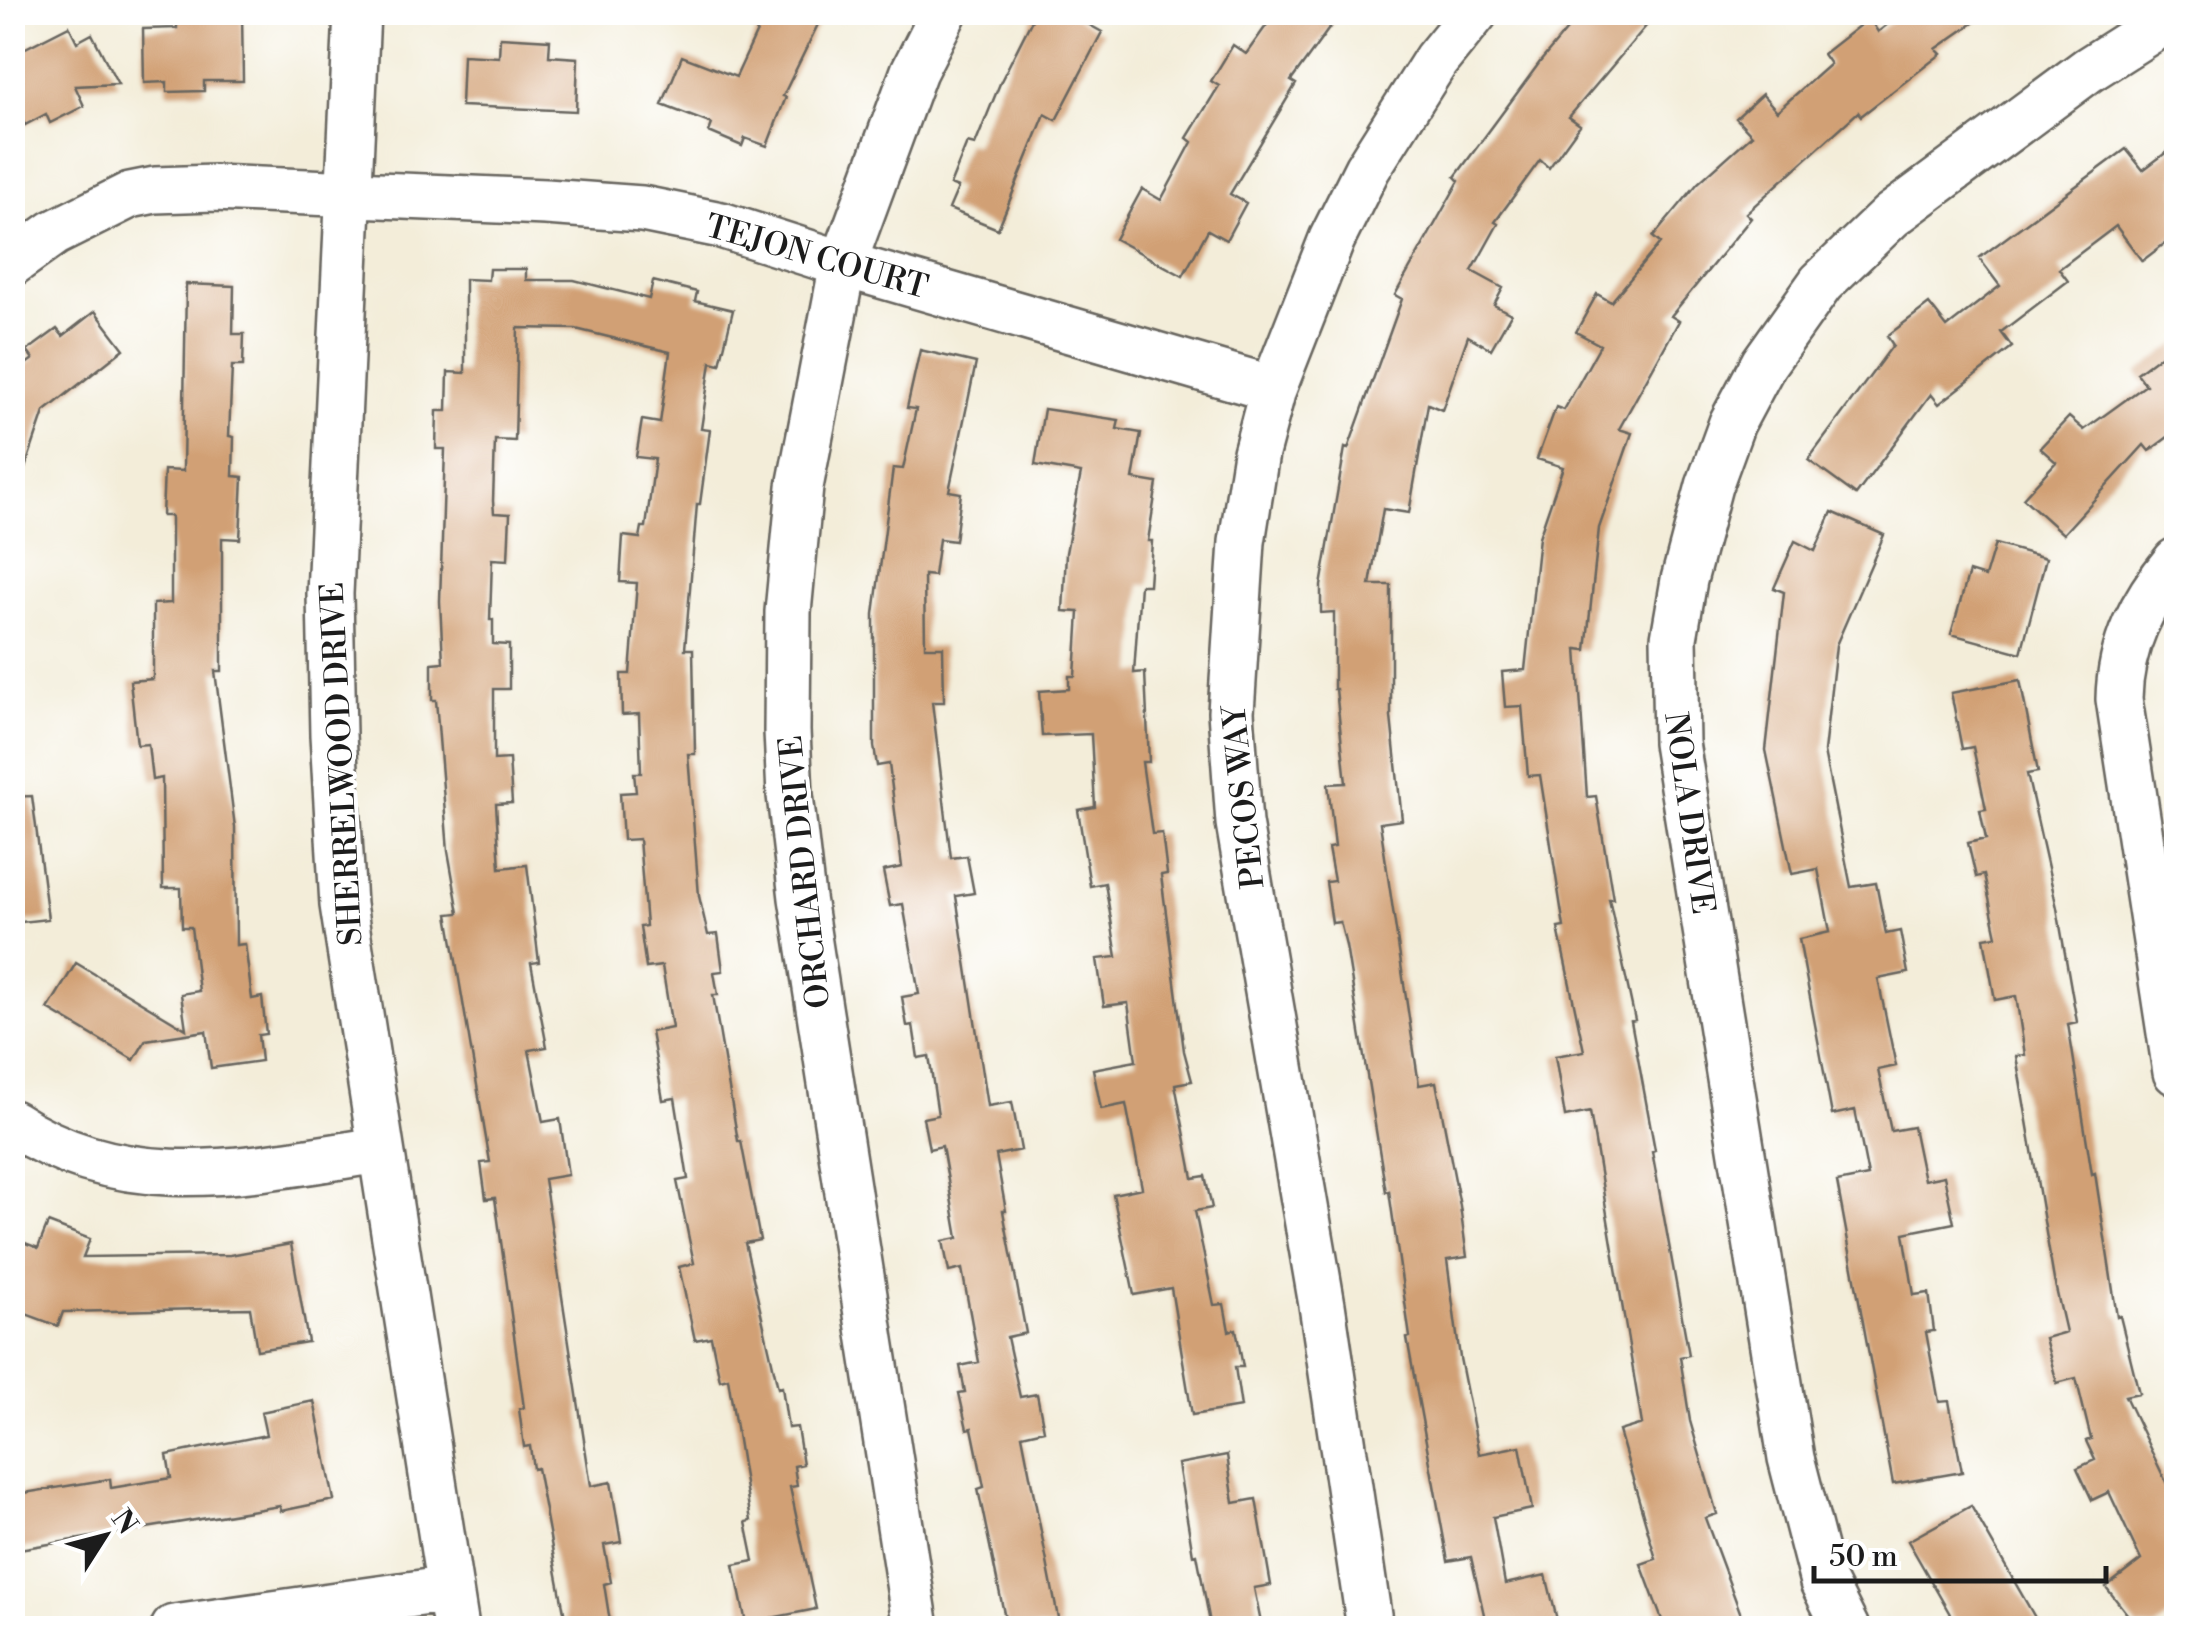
<svg xmlns="http://www.w3.org/2000/svg" width="2189" height="1641" font-family="'Libre Bodoni',serif">
	<style>
		.building { fill: #d1a074 }
		.lines { fill: none; stroke-linecap: round; stroke-linejoin: round }
		.street-casing { stroke: #67655e; stroke-width: 50 }
		.street { stroke: #fff; stroke-width: 45 }
		.labels { text-anchor: middle; stroke-width: 8; stroke-linejoin: round; paint-order: stroke }
		.street-label { font-size: 32px; fill: #1c1c1c; stroke: #fff }
	</style>
	<rect width="100%" height="100%" fill="#fff"/>
	<filter id="ink" filterUnits="userSpaceOnUse"><feTurbulence type="fractalNoise" baseFrequency=".01" numOctaves="2"/><feDisplacementMap in="SourceGraphic" scale="20" xChannelSelector="R" yChannelSelector="G"/><feConvolveMatrix kernelMatrix="1 2 1 2 8 2 1 2 1" color-interpolation-filters="sRGB"/></filter>
	<filter id="wash" filterUnits="userSpaceOnUse"><feTurbulence type="fractalNoise" baseFrequency=".0048" numOctaves="4" result="noise"/><feDisplacementMap in="SourceGraphic" scale="40" xChannelSelector="R" yChannelSelector="G"/><feGaussianBlur stdDeviation="2.25" result="paint"/><feColorMatrix in="noise" values="0 0 0 0 0 0 0 0 0 0 0 0 0 0 0 0 0 1.4 0 .05"/><feComposite in="paint" operator="in"/></filter>
	<g filter="url(#wash)">
		<rect width="100%" height="100%" fill="#f3edd9"/>
		<g id="blocks">
			<!-- building -->
			<path class="building" d="M177,12H242L243,81H204V91L167,92V82L144,83L143,29L177,28Z
				M766,12H824L783,96L786,97L767,146L745,138L742,146L709,132L712,124L662,105L682,56L736,77Z
				M1036,12H1066L1102,32L1056,120L1045,114L998,229L949,209L958,188L950,185L967,143L975,145L1001,81Z
				M1276,12H1341L1291,81L1296,84L1230,194L1246,203L1226,240L1208,230L1183,276L1115,239L1142,189L1161,200L1192,142L1187,138L1219,86L1211,81L1233,45L1246,54Z
				M1582,12H1658L1569,117L1580,125L1549,168L1540,160L1495,222L1498,224L1472,271L1503,288L1494,305L1511,314L1491,349L1468,336L1442,410L1428,404L1409,513L1383,509L1370,585H1391V717L1402,820L1380,823L1419,1085L1436,1082L1460,1206L1467,1257L1447,1260L1460,1358L1479,1454L1520,1446L1532,1509L1493,1517L1505,1584L1546,1575L1559,1628H1487L1471,1557L1448,1561L1407,1338L1410,1337L1389,1191L1386,1192L1346,946L1340,922L1332,923L1326,882L1334,881L1328,848L1335,847L1328,784L1346,783L1336,689H1334V612L1321,613V586L1345,448L1348,449L1402,299L1395,295L1459,181L1455,177L1540,62Z
				M1903,12H1989L1936,49L1941,54L1861,116L1858,112L1746,213L1751,218L1671,316L1679,321L1619,429L1632,433L1599,528L1586,650L1577,649L1587,797L1596,796L1613,899H1609L1635,1020L1631,1021L1655,1150L1652,1151L1689,1355L1680,1357L1690,1421L1717,1514L1705,1518L1746,1628H1665L1641,1564L1656,1559L1619,1431L1642,1424L1590,1112L1565,1117L1555,1056L1584,1051L1558,928L1564,927L1540,775L1528,776L1522,706L1505,707L1502,672L1525,670L1539,537L1563,467L1537,459L1556,407L1564,410L1600,345L1576,332L1597,294L1611,302L1660,243L1653,237L1698,183L1752,135L1736,118L1762,94L1777,111L1830,64L1823,54L1869,18L1878,32Z
				M69,26L77,42L92,34L118,84L75,86L84,106L50,123L46,114L25,125L12,100V55Z
				M500,37L550,40L549,56L578,58L576,111L461,106L463,55L499,57Z
				M2176,145V235L2142,261L2116,226L2059,269L2068,281L2001,332L2012,347L1939,404L1931,394L1856,495L1808,460L1893,345L1887,336L1929,304L1947,327L2000,286L1979,258L2126,149L2143,170Z
				M489,269H526V280H574L649,299L653,281L697,292L695,301L733,310L720,364L711,362L701,429L710,430L700,504H697L685,649H693L695,754H688L699,896L708,935L718,934L723,971L714,972L718,995H713L738,1141H741L760,1240L745,1243L778,1388L782,1387L788,1428L797,1427L803,1464L794,1466L797,1486L790,1487L816,1609L746,1623L734,1565L754,1561L746,1522L751,1521L728,1378L720,1380L711,1337L695,1340L679,1267L694,1263L677,1181L688,1179L675,1098L663,1100L651,1032L672,1028L662,966L646,968L640,927L646,926L639,839L623,840L620,793L636,792L634,773H641L639,714L622,715L621,674H630L637,583L620,582L623,536L640,538L642,527H646L655,459L636,457L642,420L660,423L670,352L576,329L518,328L515,441L495,440L493,501L494,513L510,514L508,560L492,559L490,620H493V644L509,645V689H494V760L509,759L512,803L496,804L500,868L527,865L539,962L531,963L547,1047L529,1050L543,1122L560,1119L568,1175L544,1179L591,1486L611,1482L621,1542L604,1545L611,1582L604,1584L611,1628H567L537,1468L533,1469L530,1446L524,1447L519,1409L524,1408L495,1198L486,1199L481,1163L490,1162L448,914L459,913L448,851L436,700H432V663L443,662L440,601L445,449H436L437,411H447L448,372L465,373V279L488,280Z
				M186,284L234,286L233,334H244L243,366H232L229,436L234,437L233,476L243,477L240,539L222,538V671H215L235,827L236,945L245,944L252,999L262,997L266,1034L258,1035L261,1061L211,1068L206,1031L146,1040L134,1060L48,1009L76,963L186,1029L181,994L199,991L191,927H182L181,888H163L162,778L152,780L148,744L137,745L130,681L153,679V604L171,603V516H162L164,470L183,471Z
				M95,311L124,349L44,412L18,489L12,488V374L33,359L27,351L57,329L63,336Z
				M2176,344V431L2149,451L2144,445L2063,534L2023,498L2056,462L2040,448L2069,417L2084,430L2146,385L2137,373Z
				M920,350L976,363L949,491L961,493L955,541L939,539L934,576L924,575L925,647H943L944,702H932L951,858L967,856L974,893L956,896L988,1106L1012,1102L1021,1150L996,1155L1006,1211H1003L1026,1333L1007,1337L1020,1397L1037,1394L1044,1430L1022,1435L1060,1628H1007L978,1489L984,1487L972,1428L967,1429L959,1393L965,1392L960,1366L979,1362L962,1269L949,1272L943,1241L958,1238L942,1146L929,1149L923,1118L938,1115L929,1056L918,1058L913,1025L907,1026L902,997L919,994L903,904L890,906L883,871L902,867L889,764L877,766L874,746V614L893,468L903,469L916,409L907,408Z
				M1044,409L1119,420L1117,429L1141,433L1133,479L1157,483L1148,541H1152L1149,585H1140L1134,673L1145,672L1149,762H1142L1152,834L1162,833L1167,874L1161,875L1184,1051L1192,1081L1175,1084L1193,1178L1205,1176L1212,1208L1195,1211L1214,1305L1224,1304L1229,1331L1236,1329L1243,1367H1235L1241,1407L1192,1415L1171,1288L1134,1295L1113,1194L1142,1188L1126,1104L1101,1109L1093,1069L1136,1061L1128,1003L1104,1006L1097,959L1117,957L1105,883L1090,886L1078,810L1095,807L1091,734L1042,736L1039,691L1069,689V676H1075L1079,612L1063,611L1066,553L1081,473L1035,465Z
				M1832,512L1884,535L1836,645L1824,752L1851,887L1876,883L1886,934L1900,931L1908,973L1878,979L1896,1066L1878,1070L1891,1131L1913,1127L1924,1180L1944,1176L1954,1223L1904,1233L1914,1295L1929,1293L1934,1331L1926,1332L1939,1402L1949,1401L1962,1472L1893,1484L1837,1182L1868,1176L1855,1110L1832,1115L1799,939L1830,932L1818,869L1792,874L1766,750L1784,592L1774,588L1795,541L1815,551Z
				M1995,544L2046,558L2021,653L1951,634L1969,572L1985,577Z
				M2020,680L2038,772L2027,774L2057,908L2077,1022L2068,1024L2092,1174L2095,1173L2117,1317L2120,1316L2139,1393L2125,1396L2176,1503V1612L2155,1628H2138L2106,1587L2141,1560L2109,1492L2092,1500L2077,1468L2095,1460L2086,1441L2091,1439L2076,1378L2057,1383L2045,1338L2066,1332L2054,1280L2016,1056L2025,1055L2016,996L1995,1000L1984,938L1997,936L1984,875L1976,877L1968,843L1986,839L1980,810L1986,809L1973,747L1962,749L1951,693Z
				M32,796L48,919L12,923V797Z
				M48,1223L90,1239L83,1257L230,1255L291,1244L308,1342L257,1350L250,1308L63,1312L58,1326L12,1309V1238L38,1248Z
				M314,1401L334,1500L281,1511L280,1506L19,1549L12,1495L110,1479L111,1488L171,1478L167,1455L266,1435L261,1412Z
				M1227,1455L1234,1503L1256,1499L1271,1585L1254,1588L1262,1628H1211L1197,1554L1193,1555L1178,1464Z
				M1971,1506L2041,1628H1958L1908,1541Z"/>
		</g>
	</g>
	<g filter="url(#ink)">
		<use href="#blocks" fill-opacity="0" stroke="#67655e" stroke-width="2.5"/>
		<g class="lines">
			<defs>
				<path id="street" d="M357,12L330,594L333,735L343,905L456,1628
					M12,263L54,233L130,195L155,190L214,188L546,202L642,209L721,225L843,264L1273,389
					M2176,561C2142,602 2120,645 2119,699L2176,1072
					M12,1123C128,1200 252,1169 379,1150
					M174,1628L450,1589
					M916,1628L802,898L790,795L787,731L788,612L800,487L843,264L914,71L944,12
					M1370,1628L1322,1305L1239,823L1231,712L1242,542L1256,453L1273,389L1332,239L1367,169L1436,60L1475,12
					M1846,1628L1823,1582L1791,1458L1676,743L1674,638L1684,580L1709,486L1732,423L1764,363L1821,283L1891,216L2088,70L2176,14"/>
			</defs>
			<!-- street casing -->
			<use href="#street" class="street-casing"/>
			<!-- street -->
			<use href="#street" class="street"/>
		</g>
	</g>
	<g class="labels">
		<!-- street labels -->
		<g class="street-label">
			<text transform="translate(817 256) rotate(16)" y="11">TEJON COURT</text>
			<text transform="translate(341 764) rotate(-93)" y="11">SHERRELWOOD DRIVE</text>
			<text transform="translate(1243 797) rotate(-96)" y="11">PECOS WAY</text>
			<text transform="translate(1690 813) rotate(82)" y="11">NOLA DRIVE</text>
			<text transform="translate(804 872) rotate(-96)" y="11">ORCHARD DRIVE</text>
		</g>
	</g>
	<!-- margin -->
	<rect width="2189" height="1641" fill="none" stroke="#fff" stroke-width="50"/>
	<!-- north arrow -->
	<g transform="translate(105 1536) rotate(54)" stroke="#ffffff" stroke-width="8" paint-order="stroke">
	<path d="M0-8L18 38L0 25L-18 38Z" fill="#1c1c1c"/>
	<text y="-15" font-size="28" font-weight="bold" text-anchor="middle" fill="#1c1c1c">N</text>
	</g>
	<!-- scale -->
	<path d="M1814 1566v15h292v-15" fill="none" stroke="#1c1c1c" stroke-width="5"/>
	<text x="1829" y="1566" font-size="30" fill="#1c1c1c" stroke="#ffffff" stroke-width="8" paint-order="stroke">50 m</text>
</svg>
